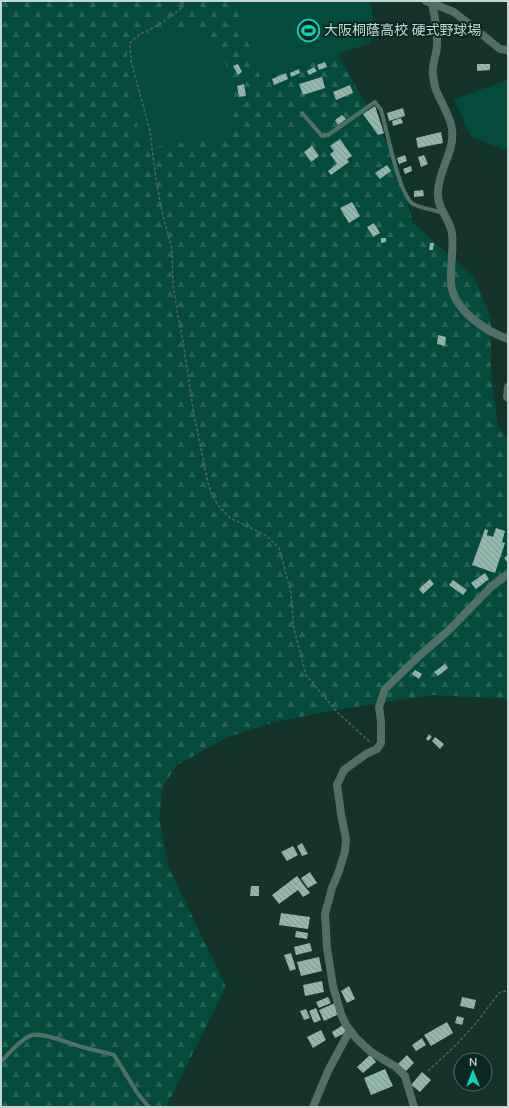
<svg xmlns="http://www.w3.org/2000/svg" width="509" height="1108" font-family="'Nunito Sans','Noto Sans JP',sans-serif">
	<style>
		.forest { fill: url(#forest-firs) }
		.garden { fill: #044b3e }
		.building { fill: url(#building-back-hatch) }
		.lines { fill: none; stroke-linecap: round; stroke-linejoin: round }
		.path { stroke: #4d6660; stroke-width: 1.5; stroke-dasharray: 3 2; stroke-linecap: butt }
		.service { stroke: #516f67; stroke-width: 4 }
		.minor { stroke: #516f67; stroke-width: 8 }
		.labels { text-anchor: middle; stroke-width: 4; stroke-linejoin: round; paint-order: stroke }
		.poi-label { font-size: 14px; fill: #c6d6d2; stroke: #0a2821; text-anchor: start }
	</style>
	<defs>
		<pattern id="forest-firs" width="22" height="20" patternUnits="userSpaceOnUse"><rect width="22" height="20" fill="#044b3e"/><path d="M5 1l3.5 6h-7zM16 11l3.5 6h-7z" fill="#276459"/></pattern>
		<pattern id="building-back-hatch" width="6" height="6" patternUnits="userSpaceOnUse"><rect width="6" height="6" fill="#96b6ad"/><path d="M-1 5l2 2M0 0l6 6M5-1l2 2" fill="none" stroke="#7f9892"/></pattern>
	</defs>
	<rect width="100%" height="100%" fill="#15322b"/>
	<!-- forest -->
	<path class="forest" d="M1,1H297L336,51L396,159L413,223L474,277L491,317V374L498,427L508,440V699L432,695L324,712L271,723L228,737L177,765L163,786L159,818L169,868L226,987L166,1107H1Z"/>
	<!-- garden -->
	<path class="garden" d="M234,1H370L373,17L371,43L261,80Z
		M192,29L210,41L223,59L234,80V98L227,136L141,149L127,55C132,48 137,40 144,36C156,28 178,30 192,29Z
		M508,80V151L471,137L454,99Z"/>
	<!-- building -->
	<path class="building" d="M325,62L327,67L319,70L317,65Z
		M238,64L242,72L238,75L233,66Z
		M477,64H490V70L477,71Z
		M314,67L317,71L309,75L307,71Z
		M299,69L300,73L291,77L290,73Z
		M286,73L288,79L274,85L272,79Z
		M322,77L325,88L303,95L299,84Z
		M244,84L246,96L239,97L237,86Z
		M350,85L353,93L336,100L333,92Z
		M375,106L384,133L378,135L363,114Z
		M403,108L405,116L389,121L387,113Z
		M342,115L346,119L338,125L335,120Z
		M401,118L403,123L393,126L392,121Z
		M441,132L443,143L418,148L416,138Z
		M340,139L352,156L347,159L349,162L331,175L328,171L337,164L330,154L334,151L330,146Z
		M312,146L319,156L311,162L304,152Z
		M405,155L407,161L399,164L397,158Z
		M424,155L428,164L421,167L418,157Z
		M387,165L391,171L380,179L375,173Z
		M411,166L412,171L405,174L403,169Z
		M423,190L424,196L414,197V191Z
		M352,202L360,216L349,223L340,208Z
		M374,223L380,233L373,237L367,227Z
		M381,238H386V242L381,243Z
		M430,243H434L433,250H429Z
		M438,335L446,337L445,346L437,344Z
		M496,528L505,531L502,542L505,543L495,573L472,565L485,529L488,530L487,535L493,537Z
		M508,555V563L504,558Z
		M485,573L489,579L476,589L471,583Z
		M430,579L434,584L423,594L419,589Z
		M453,580L467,590L463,595L449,585Z
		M445,664L448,668L438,676L434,672Z
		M415,670L422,674L419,679L412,674Z
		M429,734L432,737L428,741L426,739Z
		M435,737L444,744L440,749L432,741Z
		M302,843L308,854L302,856L297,846Z
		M293,846L298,855L287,861L281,852Z
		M310,872L317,883L308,888L301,878Z
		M297,876L310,893L303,897L298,890L279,904L272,895Z
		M251,886H259V896H250Z
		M281,913L310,917L308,929L279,925Z
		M296,931L308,933L307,939L295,937Z
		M310,943L312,951L296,955L294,947Z
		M291,953L296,969L290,971L284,955Z
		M319,957L322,971L301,976L297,962Z
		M322,981L324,992L305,996L303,985Z
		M349,986L355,999L347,1003L341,991Z
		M328,997L331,1003L319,1008L316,1002Z
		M462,997L476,1000L474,1009L460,1006Z
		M335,1003L339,1014L324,1021L319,1010Z
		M316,1008L321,1020L314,1023L309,1011Z
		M306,1009L310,1018L304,1020L300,1011Z
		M457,1016L464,1018L462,1025L455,1023Z
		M447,1022L453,1033L431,1046L424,1035Z
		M343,1025L347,1032L335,1038L332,1032Z
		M321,1030L326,1040L313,1048L307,1037Z
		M422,1038L426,1045L416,1051L412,1045Z
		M370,1055L376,1062L363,1073L357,1067Z
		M407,1055L414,1063L406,1071L398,1064Z
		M385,1069L393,1086L371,1095L364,1078Z
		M422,1072L431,1080L420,1092L411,1085Z"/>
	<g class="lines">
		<!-- path -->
		<path class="path" d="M184,1L182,7L183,6C174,15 165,21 154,27C144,33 139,33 130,43L131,61L150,131L156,180L163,216L172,249L173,284L178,317L183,341L193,409L208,483L211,493L218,505L230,518L267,536L279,548L291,592L294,629L306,675L338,713L371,743
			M428,1071L456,1045L477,1022L499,993L508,990"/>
		<!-- service -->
		<path class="service" d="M302,113L322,136L328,135L375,102L381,110C387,129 398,193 413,204C420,208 435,210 443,213
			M1,1062C8,1054 22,1038 32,1035C44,1032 73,1045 86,1048C96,1051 105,1052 114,1055L138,1094L149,1107"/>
		<!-- minor -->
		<path class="minor" d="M426,1L454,12L500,49L508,50
			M432,3C435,17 438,31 437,45C437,56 431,64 433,75C434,80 434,85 436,90C441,103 450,115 452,129C455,151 439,169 438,191C436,207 450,219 452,233C454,249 450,266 451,282C452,309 485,331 508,339
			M508,387L507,397L508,398
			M313,1107L328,1071L350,1030
			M414,1107L405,1076L396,1067L371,1052L357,1039L346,1025L341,1014L333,986L327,948L325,914L332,888L339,871L345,851L346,839L341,814L337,785L344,770L366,754L377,749L381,743V721L379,707L385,689L419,656L448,631L492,586L508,574"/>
	</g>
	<!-- icons -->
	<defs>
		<symbol id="stadium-ring" viewBox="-11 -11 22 22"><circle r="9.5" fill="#0a2821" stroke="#0ad5b5" stroke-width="1.5"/><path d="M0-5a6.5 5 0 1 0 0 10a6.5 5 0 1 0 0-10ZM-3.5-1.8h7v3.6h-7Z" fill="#0ad5b5"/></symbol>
	</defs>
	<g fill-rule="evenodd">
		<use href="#stadium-ring" x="296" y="18" width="25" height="25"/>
	</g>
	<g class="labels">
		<!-- poi labels -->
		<g class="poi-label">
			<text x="324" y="35">大阪桐蔭高校 硬式野球場</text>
		</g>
	</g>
	<!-- border -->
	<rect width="509" height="1108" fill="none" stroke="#c6d6d2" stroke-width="4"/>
	<!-- north arrow -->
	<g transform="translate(473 1072)"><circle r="19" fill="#0a2821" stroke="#556e68"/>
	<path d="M0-3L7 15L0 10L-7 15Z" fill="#0ad5b5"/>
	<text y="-6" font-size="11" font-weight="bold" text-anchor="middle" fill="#c6d6d2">N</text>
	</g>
</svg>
